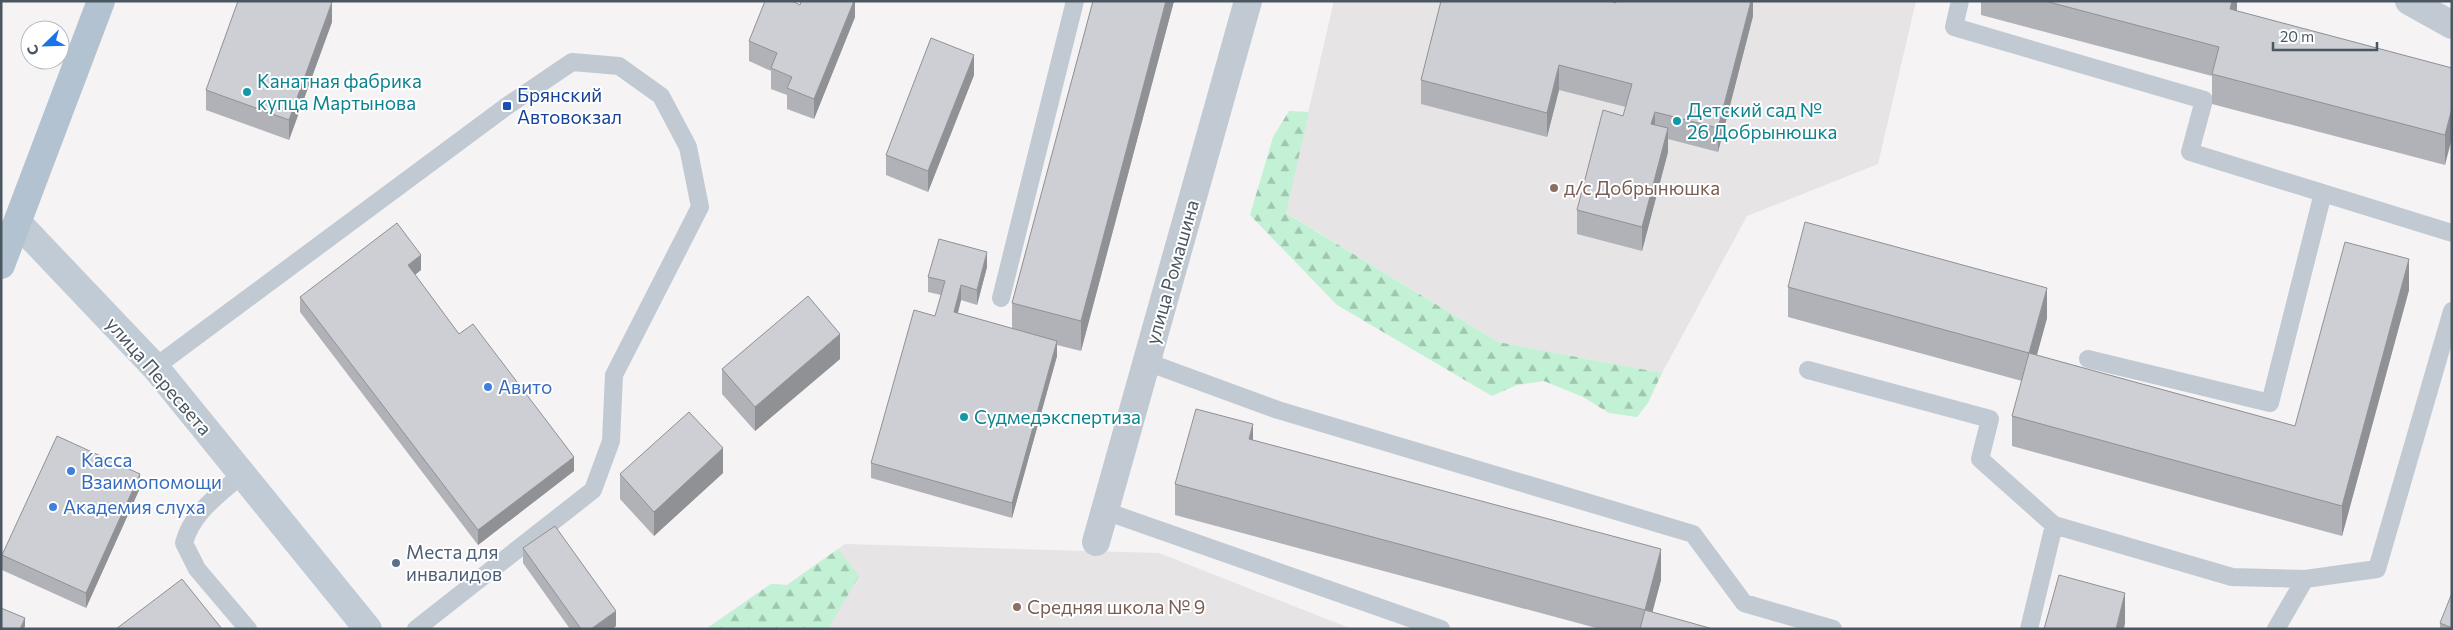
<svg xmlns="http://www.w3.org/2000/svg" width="2453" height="630" font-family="Commissioner,sans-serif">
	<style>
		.education { fill: #e6e4e5 }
		.forest { fill: url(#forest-firs) }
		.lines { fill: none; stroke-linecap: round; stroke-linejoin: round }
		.service { stroke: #c1cad2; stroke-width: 18 }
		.minor { stroke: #c1cad2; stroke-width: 28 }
		.secondary { stroke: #c1cbd6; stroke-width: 28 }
		.primary { stroke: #b3c2d1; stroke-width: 28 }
		.wall { fill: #b0b2b7 }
		.shaded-wall { fill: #909195 }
		.building { fill: #cdcfd5; stroke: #909195 }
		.culture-dot { fill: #0f9aa8; stroke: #fff; stroke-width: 2 }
		.transit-dot { fill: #1a4fb4; stroke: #fff; stroke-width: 2 }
		.education-dot { fill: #8d6e63; stroke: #fff; stroke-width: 2 }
		.shop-dot { fill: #3f7fe0; stroke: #fff; stroke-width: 2 }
		.service-dot { fill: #5c6f8a; stroke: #fff; stroke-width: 2 }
		.labels { text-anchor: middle; stroke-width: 4; stroke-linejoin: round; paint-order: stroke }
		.culture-label { font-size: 19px; fill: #0d838f; stroke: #fff; text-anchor: start }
		.transit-label { font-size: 19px; fill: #164399; stroke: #fff; text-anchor: start }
		.education-label { font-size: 19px; fill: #785e54; stroke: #fff; text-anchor: start }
		.street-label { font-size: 19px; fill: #4a5661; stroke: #fff }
		.shop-label { font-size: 19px; fill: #366cbe; stroke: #fff; text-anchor: start }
		.service-label { font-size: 19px; fill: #4e5e75; stroke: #fff; text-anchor: start }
	</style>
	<defs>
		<pattern id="forest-firs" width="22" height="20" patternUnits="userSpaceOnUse" patternTransform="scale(1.25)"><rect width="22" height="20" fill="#c3f1d5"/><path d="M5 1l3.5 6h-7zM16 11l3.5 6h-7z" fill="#a0c6b0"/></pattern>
	</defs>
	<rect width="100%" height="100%" fill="#f5f3f3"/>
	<!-- education -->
	<path class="education" d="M1334,1H1916L1878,164L1747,216L1662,373L1498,342L1285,212Z
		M845,544L1159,553L1352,629H706L771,584L787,585Z"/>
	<!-- forest -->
	<path class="forest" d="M1289,111L1309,112L1286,213L1498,342L1662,373L1648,403L1637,417L1609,413L1583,397L1544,381L1517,385L1492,396L1337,305L1250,215L1273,137Z
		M838,549L859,576L828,629H706L771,584L787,585Z"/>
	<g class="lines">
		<!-- service -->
		<path class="service" d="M1960,1L1954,27L2204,100L2190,152L2452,233
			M1001,298L1075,1
			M2088,359L2270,403L2323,193
			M1147,362L1278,410L1693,534L1744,603L1833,629
			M155,367L507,106L572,62L619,66L661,96L688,147L700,207L614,375L611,441L593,490L416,629
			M1808,370L1990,419L1980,459L2054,525
			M242,474C219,495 192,512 184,543L197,569L248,629
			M1105,511L1441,629
			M2029,629L2054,525L2232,577L2305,579L2377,569L2452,311
			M2276,629L2305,579"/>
		<!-- minor -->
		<path class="minor" d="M2409,1L2452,25
			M1096,542L1248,1"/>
		<!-- secondary -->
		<path class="secondary" d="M18,223L155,367L368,629"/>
		<!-- primary -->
		<path class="primary" d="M1,265L101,1"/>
	</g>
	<!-- wall -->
	<path class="wall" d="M855,1V17L814,119L787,109V95L771,89V71L749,61V41L800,5Z
		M1093,1H1174L1081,351L1057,345V356L1012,518L871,478V463L935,316L941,295L928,292V277L987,267L977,305L961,300L958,313L1012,329V303Z
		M1753,1V16L1718,152L1668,139V152L1642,251L1577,234V210L1623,116L1626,107L1559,90L1547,137L1421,104V80L1616,3Z
		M1981,1H2237V11L2452,68L2445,165L2212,104V76L1981,15Z
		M332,22L289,140L206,110V90Z
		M974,75L928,192L886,175V155Z
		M421,270L415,275L459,334L574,471L478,545L300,312V297Z
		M1788,287L2047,318L2037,355L2295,426L2409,290L2342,536L2012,446V416L2022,381L1788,317Z
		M840,359L755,431L722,394V369Z
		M1253,440L1661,580L1652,612L1713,629H1600L1175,515V484Z
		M723,473L654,536L620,499V474Z
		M140,488L86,608L2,570V555Z
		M523,548L616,626L612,629H570L523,563Z
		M2452,593V629H2440V623Z"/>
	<!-- shaded-wall -->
	<path class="shaded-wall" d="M854,1H855V17L814,119V99Z
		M1166,1H1174L1081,351V321Z
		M1751,1H1753V16L1718,152V128Z
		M2232,1H2237V12L2230,9Z
		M332,2V22L289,140V120Z
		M974,55V75L928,192V171Z
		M1559,65V90L1547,137V113Z
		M2452,108V138L2445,165V135Z
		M1655,112V136L1651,124Z
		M1668,128V152L1642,251V227Z
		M987,252V267L977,305V290Z
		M421,255V270L408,280V265Z
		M2409,259V290L2342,536V506Z
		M961,285V300L954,327V312Z
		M2047,288V318L2029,383V353Z
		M840,334V359L755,431V407Z
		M1057,341V356L1012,518V503Z
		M1253,424V455L1249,439Z
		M723,448V473L654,536V512Z
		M574,457V471L478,545V530Z
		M140,474V488L86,608V593Z
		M1661,549V580L1648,629L1645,610Z
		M2125,593V623L2124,629H2116Z
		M616,611V626L612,629H591Z
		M25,618V626L24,629H20Z"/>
	<!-- building -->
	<path class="building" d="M238,1H330L332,2L289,120L206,90Z
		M765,1H792L800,5L801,1H854L814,99L787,88L792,77L771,68L777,53L749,41Z
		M1093,1H1166L1081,321L1012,303Z
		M1441,1H1610L1616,3V1H1751L1718,128L1655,112L1651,124L1668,128L1642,227L1577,210L1603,110L1623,116L1632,84L1559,65L1547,113L1421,80Z
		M2045,1H2232L2230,9L2452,68V108L2445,135L2212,74L2219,47Z
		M931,38L974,55L928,171L886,155Z
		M1805,222L2047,288L2029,353L2295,426L2345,242L2409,259L2342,506L2012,416L2029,353L1788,287Z
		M397,223L421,255L408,265L459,334L473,324L574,457L478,530L300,297Z
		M939,239L987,252L977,290L961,285L954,312L1057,341L1012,503L871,463L914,310L935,316L945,281L928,277Z
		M808,296L840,334L755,407L722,369Z
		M1196,409L1253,424L1249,439L1661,549L1645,610L1175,484Z
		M689,412L723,448L654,512L620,474Z
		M57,436L140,474L86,593L2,555Z
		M555,526L616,611L591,629H581L523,548Z
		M2059,575L2125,593L2116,629H2044Z
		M182,579L222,629H116Z
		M2452,593V628L2440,623Z
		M1,608L25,618L20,629H1Z
		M1645,610L1713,629H1640Z"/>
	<!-- markers -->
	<g class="culture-dot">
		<circle cx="247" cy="92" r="5"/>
		<circle cx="1677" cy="121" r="5"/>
		<circle cx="964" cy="417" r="5"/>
	</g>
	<rect class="transit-dot" x="502" y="101" width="10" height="10" rx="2.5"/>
	<g class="education-dot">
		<circle cx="1554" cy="188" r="5"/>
		<circle cx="1017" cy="607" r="5"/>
	</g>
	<g class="shop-dot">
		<circle cx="488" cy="387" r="5"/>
		<circle cx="71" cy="471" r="5"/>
		<circle cx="53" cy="507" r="5"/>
	</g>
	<circle class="service-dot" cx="396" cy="563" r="5"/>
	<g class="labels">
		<!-- culture labels -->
		<g class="culture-label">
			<text x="257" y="88">Канатная фабрика<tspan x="257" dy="22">купца Мартынова</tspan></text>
			<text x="1687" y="117">Детский сад №<tspan x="1687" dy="22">26 Добрынюшка</tspan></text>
			<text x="974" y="424">Судмедэкспертиза</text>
		</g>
		<!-- transit labels -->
		<g class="transit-label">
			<text x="517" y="102">Брянский<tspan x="517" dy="22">Автовокзал</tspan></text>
		</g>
		<!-- education labels -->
		<g class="education-label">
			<text x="1564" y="195">д/с Добрынюшка</text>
			<text x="1027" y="614">Средняя школа № 9</text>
		</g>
		<!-- street labels -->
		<g class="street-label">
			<text transform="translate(1172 272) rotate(-74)" y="7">улица Ромашина</text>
			<text transform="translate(159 376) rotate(49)" y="7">улица Пересвета</text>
		</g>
		<!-- shop labels -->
		<g class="shop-label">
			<text x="498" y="394">Авито</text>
			<text x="81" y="467">Касса<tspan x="81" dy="22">Взаимопомощи</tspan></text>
			<text x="63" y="514">Академия слуха</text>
		</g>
		<!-- service labels -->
		<g class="service-label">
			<text x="406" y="559">Места для<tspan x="406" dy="22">инвалидов</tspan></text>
		</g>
	</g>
	<!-- border -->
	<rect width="2453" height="630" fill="none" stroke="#4a5661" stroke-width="5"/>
	<!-- north arrow -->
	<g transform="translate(45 45) rotate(247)"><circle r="24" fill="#ffffff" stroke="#b7bbc0"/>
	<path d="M0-4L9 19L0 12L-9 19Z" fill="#1a73e8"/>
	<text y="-8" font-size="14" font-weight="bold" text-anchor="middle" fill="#4a5661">С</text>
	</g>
	<!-- scale -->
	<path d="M2273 42v8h104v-8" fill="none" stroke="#4a5661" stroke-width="2.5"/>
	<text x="2280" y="42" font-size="15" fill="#4a5661" stroke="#ffffff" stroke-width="4" paint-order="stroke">20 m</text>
</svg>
